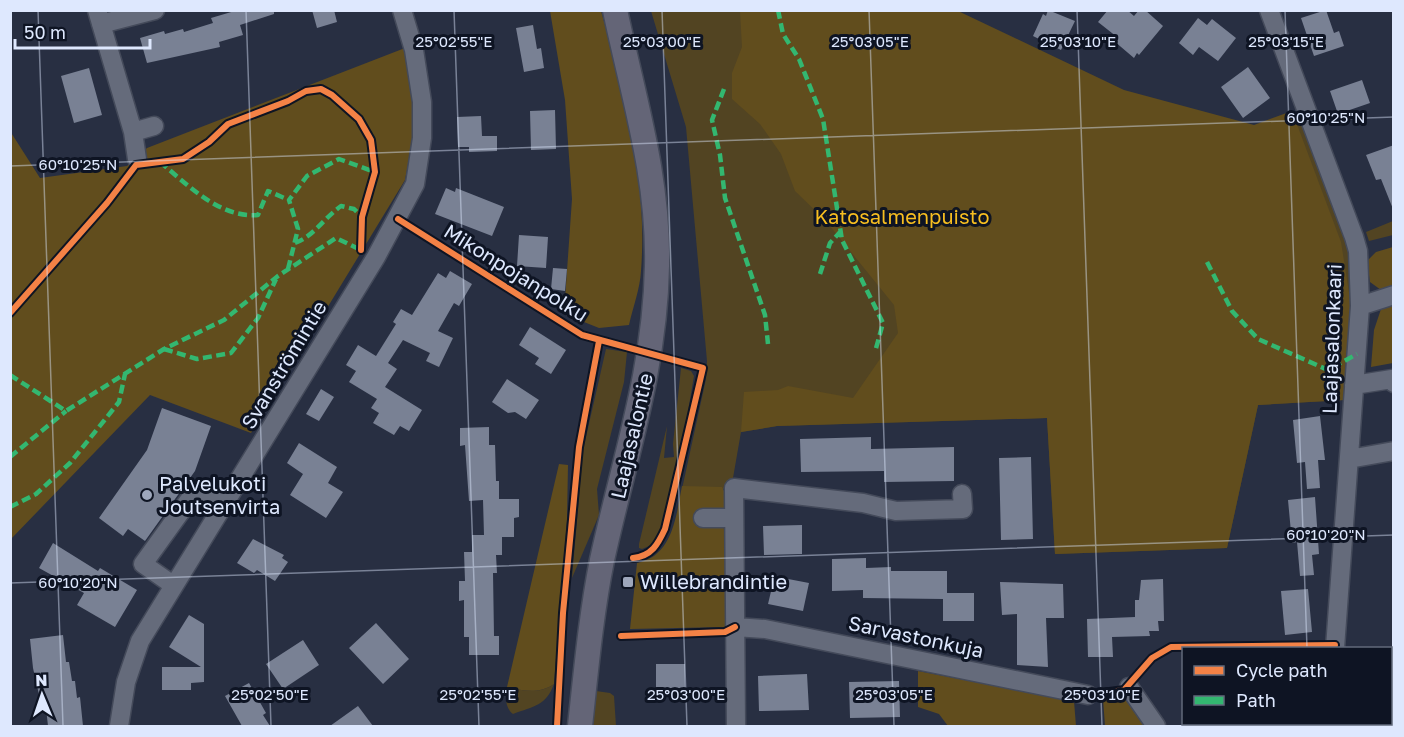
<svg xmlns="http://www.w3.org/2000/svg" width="1404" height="737" font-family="'Golos Text',sans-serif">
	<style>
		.green { fill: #524422 }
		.forest { fill: #614d1d }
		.building { fill: #798194 }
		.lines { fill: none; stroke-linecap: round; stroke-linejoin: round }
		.minor-casing { stroke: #444a5a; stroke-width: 21 }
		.major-casing { stroke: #444a5a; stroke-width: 27 }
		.minor { stroke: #656b7b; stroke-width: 18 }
		.major { stroke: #646577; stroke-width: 24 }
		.quiet { stroke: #33b770; stroke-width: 4.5; stroke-dasharray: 9 4.5; stroke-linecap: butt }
		.cycleway-casing { stroke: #0e1423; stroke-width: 10 }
		.cycleway { stroke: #f48246; stroke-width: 6 }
		.ticks { fill: none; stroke: #dee8fe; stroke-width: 1.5; stroke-opacity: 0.45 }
		.poi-dot { fill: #9ea7bc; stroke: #0e1423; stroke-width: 2 }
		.labels { text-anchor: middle; stroke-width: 6; stroke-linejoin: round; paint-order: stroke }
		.park-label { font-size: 20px; fill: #f7be20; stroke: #0e1423 }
		.street-label { font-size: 20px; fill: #dee8fe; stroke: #0e1423 }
		.poi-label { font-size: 20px; fill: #dee8fe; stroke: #0e1423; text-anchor: start }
		.ticks-label { font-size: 15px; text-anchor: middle; fill: #dee8fe; stroke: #0e1423; stroke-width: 6; stroke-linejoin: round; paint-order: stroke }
	</style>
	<rect width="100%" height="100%" fill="#282f42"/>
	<!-- green -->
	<path class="green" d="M651,11H945L1120,95L1257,132L1298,111L1348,244L1354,290L1347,400L1258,405L1227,548L1055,554L1047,418L777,426L741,432L733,478L719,494L682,489L706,379L707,361L686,127Z
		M1393,221V235L1369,241L1366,232Z
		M606,349L627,352L624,382L597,489L599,515L572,578L583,450Z
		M681,368L691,371L694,376L678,470L660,532L654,544L642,549L639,548V544L667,426L664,458L674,457L673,444Z
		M554,684C546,706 534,706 513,714C505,708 505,696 507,687C523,691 540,694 554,684Z
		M596,691L610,693L614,696L616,726H593Z"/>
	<!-- forest -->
	<path class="forest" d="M550,11H601C625,96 648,181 641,271C640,289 633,307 629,325L599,328L564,314L572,199L565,100Z
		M740,11H958L1124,90L1254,125L1292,111L1341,242L1351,305L1343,400L1258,405L1227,548L1055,554L1047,418L777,426L741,432L744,392L778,390L788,386L853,398L898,333L894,305L825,220L795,191L781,154L760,124L732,99V73L742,47Z
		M405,48L413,102V138L405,180L251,433L150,395L11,539L10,131L40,178L127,166L147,148Z
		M1393,247V286L1381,290L1370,282L1367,261L1376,252Z
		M1393,305V363L1371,367L1374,330L1381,309Z
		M559,464L568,465L567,520L554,684C540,694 523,691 507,687Z
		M682,486L722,487C730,500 725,513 718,525L725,529L728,537L729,618L725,627L630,629L637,563C673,556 676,516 682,486Z
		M918,671L1074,701L1076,726H948L939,714L918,707Z
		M1130,692L1154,726H1105L1103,699Z"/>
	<!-- building -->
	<path class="building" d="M238,10H274V14L240,25L243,35L219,42L220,47L147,63L140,38L164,31L165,34L183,29L184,32L213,23L211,18Z
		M312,10H334L337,22L317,28Z
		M1048,10L1075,21L1061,50L1033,36L1043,14L1046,16Z
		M1108,10H1127L1134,16L1139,10H1145L1163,26L1139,55L1137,53L1134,58L1114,41L1117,37L1098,22Z
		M1326,10L1334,33L1339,31L1344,46L1314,56L1301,18Z
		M1198,18L1207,25L1212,19L1236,38L1218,61L1199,47L1193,55L1179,43Z
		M533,25L537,49L541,48L544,68L524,72L516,28Z
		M1248,67L1270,98L1243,118L1221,87Z
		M89,68L102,115L74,123L61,76Z
		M1362,80L1370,103L1338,114L1330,91Z
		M555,110L556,149L531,150L530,111Z
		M481,116L482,136H497V151L469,152V147H458L457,117Z
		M1394,145V209H1393L1381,179L1376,180L1366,155Z
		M446,188L455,192L456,188L504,207L492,236L435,214Z
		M519,235L548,237L546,268L517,266Z
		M553,268L567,269L565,291L551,289Z
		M450,271L472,284L459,306L454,303L438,331L453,338L439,367L426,361L430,353L403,340L388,363L397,369L385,387L422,410L409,431L400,426L394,435L373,423L379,413L371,408L377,399L349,382L356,371L346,365L358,345L376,356L396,324L393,322L401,309L412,315L438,273L446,278Z
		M530,327L566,350L551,374L535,364L539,358L519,345Z
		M507,379L539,400L526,419L515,412L508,413L492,402Z
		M321,389L334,397L319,421L306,414Z
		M162,408L211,426L195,471L145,541L128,529L123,536L99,518L147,450Z
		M1320,416L1325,460H1318L1320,488L1307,489L1305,462L1297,463L1293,420Z
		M489,427V445H495L496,481H499V499H519V517L514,518V537H502V555H496L497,573H493L494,636H499V655H469V637H464V600L459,601V581H465L464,552H472V535H484L483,500L469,501L465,445L460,446V428Z
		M871,437V449L954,447V481L884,482V471L801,472L800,439Z
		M299,443L337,467L328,483L343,492L326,518L290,495L303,474L287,463Z
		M1031,457L1033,539L1001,540L999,458Z
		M1315,497L1319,554L1312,555L1314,575L1300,576L1297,542L1292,543L1288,500Z
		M802,525V554L764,555L763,526Z
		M253,539L284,555L282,558L288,562L275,581L257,570L254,573L237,563Z
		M53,543L98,571L100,568L137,590L115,627L77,605L84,593L39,568Z
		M866,558V568L891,567V571H947V593H974V621H943V599L863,598V590L832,591V559Z
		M783,578L809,583L803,611L768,604L773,583L782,585Z
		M1163,579L1164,621H1158L1159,631H1149L1150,636L1112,637L1113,657H1088L1087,619L1135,617V600H1139L1141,580Z
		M1000,582L1063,584L1064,618H1046L1048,667L1017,665V614L1002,615Z
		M1308,589L1312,632L1285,635L1281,591Z
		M189,615L204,624V682L191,683V690H162V667H201L169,647Z
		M376,623L409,659L383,684L349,648Z
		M63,635L66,662H69L72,681H75L77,698L80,697L83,726H48L46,708H42L33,668L30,639Z
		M303,640L319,665L283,689L266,664Z
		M656,664H685V688H656Z
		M807,674L809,710L759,711L758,676Z
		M899,681L900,717L850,718L849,682Z
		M249,683L266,713L263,715L270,726H242L225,696Z
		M358,706L373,726H330Z"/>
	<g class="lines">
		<defs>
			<path id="minor" d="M97,10L133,132L137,159
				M1269,10L1354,237L1358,251L1360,306L1335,648
				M101,24L155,10
				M133,132L154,126
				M1360,306L1394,295
				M1354,385L1392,379L1394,383
				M1349,459L1394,451
				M703,518H733
				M173,585L143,564L192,496L226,503
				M735,627L765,629L1088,695
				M1129,687L1156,726
				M119,726L126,682L140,641L376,257L415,184L422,138V102L414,50L402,10
				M736,726L734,488L863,503L896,511L963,509L962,494
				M1325,726L1326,724"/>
			<path id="major" d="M580,726C586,671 591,615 602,560C624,459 655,371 657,266C659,177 633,96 615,10"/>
		</defs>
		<!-- minor casing -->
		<use href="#minor" class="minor-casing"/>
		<!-- major casing -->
		<use href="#major" class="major-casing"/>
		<!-- minor -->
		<use href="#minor" class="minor"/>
		<!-- major -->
		<use href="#major" class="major"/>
		<!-- quiet -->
		<path class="quiet" d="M778,10L783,34L799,59L823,119L842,240L883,323L875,352
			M724,89L712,120L720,155L725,198L765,315L768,344
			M160,162C188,185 219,218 258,215L268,191L289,200
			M295,243C314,236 323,219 341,206L354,209L362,217
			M1207,262L1232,311L1258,339L1328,370L1357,354
			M288,269L298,229L289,200L307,176L339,159L375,172
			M820,274L830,243L841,231
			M164,349L197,359L231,353L258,318L276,279
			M10,375L66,411L164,349L224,320L278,276L336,238L361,250
			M10,457L66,411
			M10,507L36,494L70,463L119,402L125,374"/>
		<defs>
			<path id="cycleway" d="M398,219L582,335L703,368L665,529C658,544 652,556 633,558
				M10,313L107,203L136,165L183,159L209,142L228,124L288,101L306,91L321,89L332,95L359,119L371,140L375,172L362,217L361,250
				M621,636L725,632L735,627
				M1088,695L1124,690L1152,658L1171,647L1335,645
				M557,726L563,613L579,447L599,341"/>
		</defs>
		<!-- cycleway casing -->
		<use href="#cycleway" class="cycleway-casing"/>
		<!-- cycleway -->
		<use href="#cycleway" class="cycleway"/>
	</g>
	<!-- ticks -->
	<path class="ticks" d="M38,10L63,726M246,10L271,726M454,10L479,726M662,10L687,726M869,10L894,726M1077,10L1102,726M1285,10L1307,648M10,166L1394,117M10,583L1394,535M1310,724V726"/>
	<!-- markers -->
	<g class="poi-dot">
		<circle cx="147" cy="495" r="6"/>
		<rect x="622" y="576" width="12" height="12" rx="3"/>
	</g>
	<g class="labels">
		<!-- park labels -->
		<g class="park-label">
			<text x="902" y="224">Katosalmenpuisto</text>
		</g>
		<!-- street labels -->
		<g class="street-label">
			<text transform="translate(516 273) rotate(32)" y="7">Mikonpojanpolku</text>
			<text transform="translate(1332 339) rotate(-88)" y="7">Laajasalonkaari</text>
			<text transform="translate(284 365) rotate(-59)" y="7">Svanströmintie</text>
			<text transform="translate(632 436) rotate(-77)" y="7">Laajasalontie</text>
			<text transform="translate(916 637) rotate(12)" y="7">Sarvastonkuja</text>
		</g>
		<!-- poi labels -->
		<g class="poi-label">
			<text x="159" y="491">Palvelukoti<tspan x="159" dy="23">Joutsenvirta</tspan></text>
			<text x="640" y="589">Willebrandintie</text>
		</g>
	</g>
	<g class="ticks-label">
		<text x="454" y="47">25°02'55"E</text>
		<text x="662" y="47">25°03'00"E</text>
		<text x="870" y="47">25°03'05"E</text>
		<text x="1078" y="47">25°03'10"E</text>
		<text x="1286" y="47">25°03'15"E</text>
		<text x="1326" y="123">60°10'25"N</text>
		<text x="78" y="170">60°10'25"N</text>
		<text x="1326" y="540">60°10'20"N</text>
		<text x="78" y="588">60°10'20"N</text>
		<text x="270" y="700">25°02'50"E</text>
		<text x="478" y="700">25°02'55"E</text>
		<text x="686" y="700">25°03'00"E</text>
		<text x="894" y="700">25°03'05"E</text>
		<text x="1102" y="700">25°03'10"E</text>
	</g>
	<!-- border -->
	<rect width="1404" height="737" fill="none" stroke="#dee8fe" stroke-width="24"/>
	<!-- legend -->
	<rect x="1182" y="647" width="210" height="78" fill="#0e1423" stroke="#61697b" stroke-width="1.5"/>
	<rect x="1194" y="666" width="30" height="9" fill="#f48246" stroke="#61697b" stroke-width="1.5"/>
	<text x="1236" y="677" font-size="18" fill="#dee8fe">Cycle path</text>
	<rect x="1194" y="696" width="30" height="9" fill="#33b770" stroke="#61697b" stroke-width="1.5"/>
	<text x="1236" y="707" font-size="18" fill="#dee8fe">Path</text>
	<!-- north arrow -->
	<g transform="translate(42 695) rotate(358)" stroke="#0e1423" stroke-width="4.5" paint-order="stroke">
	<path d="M0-4.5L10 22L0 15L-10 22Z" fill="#dee8fe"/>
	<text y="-9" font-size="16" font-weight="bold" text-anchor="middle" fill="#dee8fe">N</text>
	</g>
	<!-- scale -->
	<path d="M15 39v9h135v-9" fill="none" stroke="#dee8fe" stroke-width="3"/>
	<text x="24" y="39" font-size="18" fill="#dee8fe" stroke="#0e1423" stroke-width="4.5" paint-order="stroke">50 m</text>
</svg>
